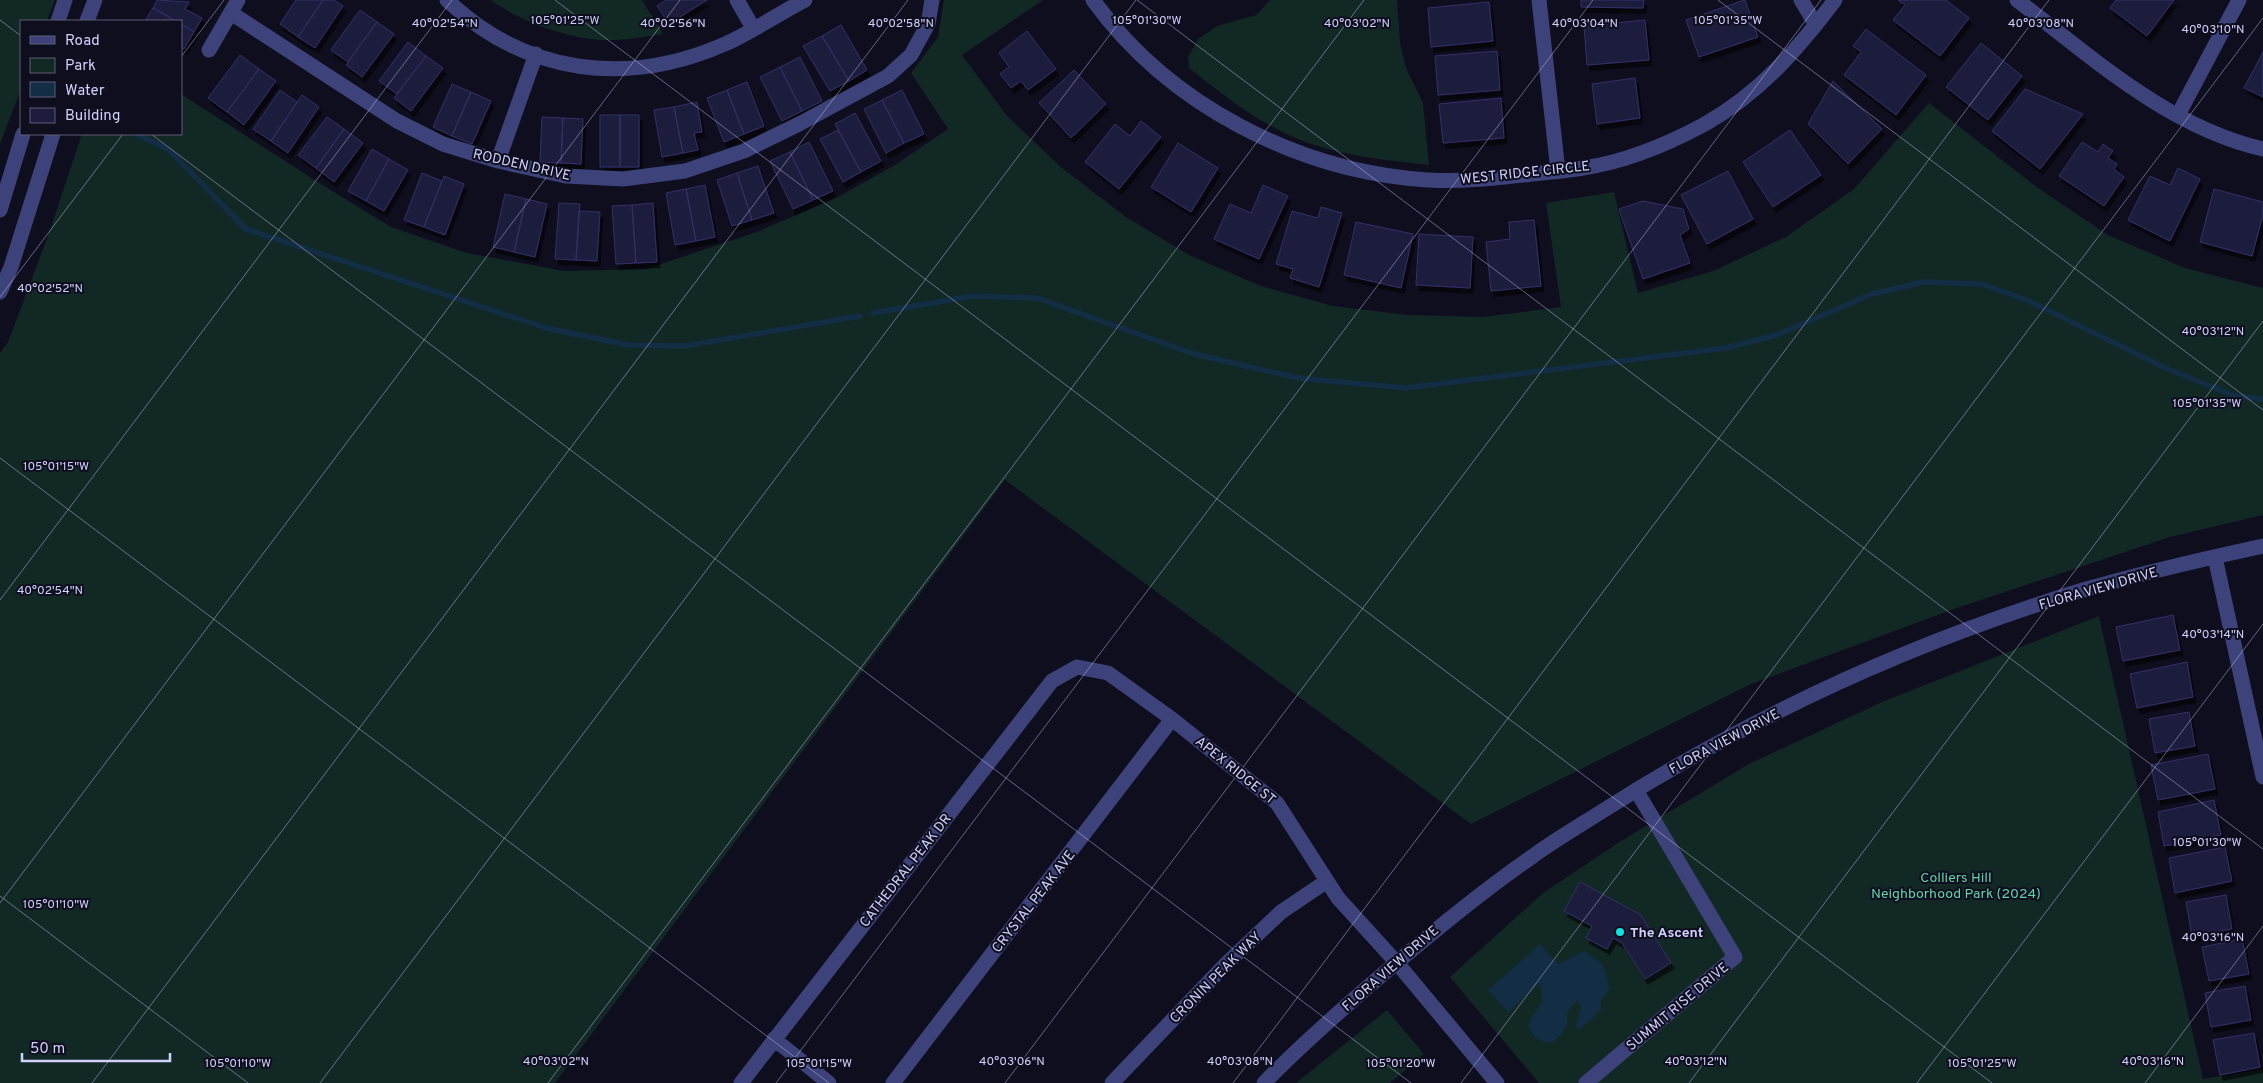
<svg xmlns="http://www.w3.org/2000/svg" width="2263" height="1083" font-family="Overpass,sans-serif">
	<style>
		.green { fill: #122824 }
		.water { fill: #122d44 }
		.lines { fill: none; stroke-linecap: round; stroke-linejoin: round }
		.stream { stroke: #122d44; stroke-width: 5.5 }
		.building { fill: #1e1c3e; stroke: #333068; filter: url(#shadow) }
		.minor { stroke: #3d437a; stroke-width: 15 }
		.ticks { fill: none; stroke: #d0d1fb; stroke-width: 1; stroke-opacity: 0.45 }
		.poi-dot { fill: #14e3db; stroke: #0f0e1f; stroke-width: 2 }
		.labels { text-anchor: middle; stroke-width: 4; stroke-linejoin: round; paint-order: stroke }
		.street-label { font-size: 14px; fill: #d0d1fb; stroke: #0f0e1f }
		.park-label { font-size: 14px; fill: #63d4a8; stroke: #0f0e1f }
		.poi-label { font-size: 14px; font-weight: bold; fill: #d0d1fb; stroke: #0f0e1f; text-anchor: start }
		.ticks-label { font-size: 12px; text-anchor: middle; fill: #d0d1fb; stroke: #0f0e1f; stroke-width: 4; stroke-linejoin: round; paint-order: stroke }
	</style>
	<defs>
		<filter id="shadow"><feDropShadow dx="3" dy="5.5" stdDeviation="0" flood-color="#0009"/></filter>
	</defs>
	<rect width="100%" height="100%" fill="#0f0e1f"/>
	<!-- green -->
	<path class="green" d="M0,0H55L47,21H21V89L0,144Z
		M491,0H642L663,34C648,36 632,39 617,40C576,42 524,24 491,0Z
		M944,0H1043L962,55L1007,116L1062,168L1126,217L1189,255L1261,286L1333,306L1408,315L1483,317L1561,307L1546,203L1614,192L1638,293L1713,271L1786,237L1854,189L1929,103L2038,188L2108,235L2185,268L2263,288V515L2170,537L1954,609L1751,684L1471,824L1005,480L555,1083H0V353L8,342L48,236L82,134H181V94L324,186L391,227L467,253L564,271L646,269L757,232L836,198L895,165L948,129L911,73L938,37Z
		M1270,0H1397L1400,43L1406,68L1423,103L1429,165C1383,160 1333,155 1291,136C1253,119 1221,93 1189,68L1188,57L1198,39L1217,26L1256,15Z
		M2099,616L2203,1079L2263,1069V1083H1539L1450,977L1543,893L1621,841L1749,764L1882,702Z
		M1387,1010L1424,1054L1390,1083H1296Z"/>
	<!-- water -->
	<path class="water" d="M1540,944L1558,964L1584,951L1603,964L1610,989L1601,1000V1010L1579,1030L1575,1027L1581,1007L1577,1000L1567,1013V1025L1561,1035L1553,1042H1544L1535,1037L1529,1028L1531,1018L1542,1002V992L1539,984L1508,1012L1488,990Z"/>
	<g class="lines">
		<!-- stream -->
		<path class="stream" d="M136,134L168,149L246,229L546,328L628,345L685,346L860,316
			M873,313L973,296L1037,298L1194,354L1298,378L1406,388L1726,348L1777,335L1872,294L1924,282L1982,284L2029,301L2165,368L2235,396L2263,399"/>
	</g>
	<!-- building -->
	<path class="building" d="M157,0L189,2L185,9L202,18L194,32L181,24V21H176L153,8Z
		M296,0H323L298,37L280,24Z
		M323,0H334L343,6L315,48L298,37Z
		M666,0H707L669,24L657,6Z
		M1581,0H1644L1643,8L1581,7Z
		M1745,0L1758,37L1699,57L1686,20Z
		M1898,0H1946L1969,18L1940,56L1893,20L1905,5Z
		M2116,0H2174L2147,36L2110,8Z
		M1489,2L1493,41L1431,47L1428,8Z
		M153,8L176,21H145Z
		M360,10L377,22L348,62L331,50Z
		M1645,20L1649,60L1587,65L1584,26Z
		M377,22L394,34L362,77L346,65Z
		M181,24L194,32L184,49L181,48Z
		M841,25L867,70L849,81L822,36Z
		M1866,29L1926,75L1896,115L1844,75L1861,52L1853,46Z
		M1027,31L1056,69L1028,90L1021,81L1011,88L1000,74L1009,67L999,53Z
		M822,36L849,81L830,91L803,46Z
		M408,42L426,56L397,94L379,81Z
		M1981,43L2022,76L1988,120L1946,87Z
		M1497,51L1500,90L1438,95L1435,56Z
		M2263,52V97L2244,88Z
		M240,55L259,69L227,112L208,98Z
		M426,56L443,68L411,111L394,98Z
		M800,57L822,101L802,111L780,67Z
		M780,67L802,111L782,121L760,77Z
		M259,69L276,81L244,125L227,112Z
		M1074,70L1106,104L1071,138L1039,103Z
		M1635,78L1640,118L1597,124L1592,84Z
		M1833,81L1882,129L1848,164L1808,124Z
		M747,82L764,126L744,134L727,90Z
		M452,84L471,92L452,136L433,127Z
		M2025,89L2083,114L2040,169L1992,131Z
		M280,90L297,102L271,141L253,129Z
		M727,90L744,134L724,142L707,98Z
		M902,90L924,134L904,143L882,100Z
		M471,92L491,101L472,144L452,136Z
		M302,95L319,107L288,153L271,141Z
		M1501,98L1504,138L1443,143L1439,104Z
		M882,100L904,143L886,153L864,109Z
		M697,102L702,132L694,133L698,150L683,153L674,107Z
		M674,107L683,153L662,157L654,110Z
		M855,113L881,161L861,172L835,124Z
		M600,115H620V167H600Z
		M620,115H639V167H620Z
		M327,117L344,129L316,168L298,155Z
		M542,117L563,118L561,163L540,162Z
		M563,118L583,119L581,164L561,163Z
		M1141,121L1161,137L1119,189L1085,162L1115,124L1130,136Z
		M344,129L363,143L334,182L316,168Z
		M838,130L861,172L843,182L820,139Z
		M1790,130L1821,175L1773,207L1743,162Z
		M809,142L833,191L813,200L790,152Z
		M2082,142L2098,152L2103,144L2113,151L2108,158L2117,164L2114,169L2124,177L2104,206L2059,176Z
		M1178,143L1218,168L1191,212L1151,187Z
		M372,149L389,159L366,201L348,191Z
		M790,152L813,200L793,209L770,161Z
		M389,159L408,170L384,211L366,201Z
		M758,166L774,213L752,220L737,173Z
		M2178,168L2200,179L2170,241L2128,220L2150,176L2170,185Z
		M1728,171L1753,219L1707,244L1681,195Z
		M422,173L442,181L424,227L404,220Z
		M737,173L752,220L732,226L717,180Z
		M444,176L464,184L445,235L424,227Z
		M705,185L715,237L696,241L686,189Z
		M1263,185L1288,196L1259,259L1214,239L1230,204L1251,213Z
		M686,189L696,241L675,245L666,193Z
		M2214,189L2263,202V215L2252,256L2200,242Z
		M505,194L526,199L514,252L493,247Z
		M526,199L547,204L535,257L514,252Z
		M1643,201L1683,209L1689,229L1680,235L1690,263L1643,279L1619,209Z
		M559,203L580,204L576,260L555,259Z
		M653,203L657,262L636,263L632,205Z
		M632,205L636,263L616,264L612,206Z
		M1321,207L1342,213L1319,287L1290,278L1293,269L1276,264L1292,211L1318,218Z
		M579,211L600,212L597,261L576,260Z
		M1534,220L1541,286L1491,291L1486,242L1510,239L1509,222Z
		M1356,222L1413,234L1401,288L1344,275Z
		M1419,234L1473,237L1470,288L1416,285Z
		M2173,615L2180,650L2123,661L2116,627Z
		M2187,662L2193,697L2137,708L2130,674Z
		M2189,712L2195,746L2155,753L2149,719Z
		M2208,754L2215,789L2158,800L2151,765Z
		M2214,800L2221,835L2164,846L2158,812Z
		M2225,847L2232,881L2175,893L2169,858Z
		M1580,882L1641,915L1671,963L1645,979L1622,943L1613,938L1607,949L1586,938L1592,926L1564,911Z
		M2226,895L2232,929L2192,936L2186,902Z
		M2242,939L2249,974L2209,981L2202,947Z
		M2245,986L2251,1020L2211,1027L2205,993Z
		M2254,1033L2260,1067L2220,1075L2213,1040Z"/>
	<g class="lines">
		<!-- minor -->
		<path class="minor" d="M447,0C526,75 627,87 725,44C752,32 778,14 805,0
			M737,0L753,28
			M1093,0C1169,105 1299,172 1428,180C1463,182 1497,178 1532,174C1549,172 1566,171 1583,168C1625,162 1668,144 1705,124C1759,94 1798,49 1835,0
			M1539,0L1558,171
			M1801,0L1816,25
			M2017,0C2093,58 2168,127 2263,149
			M231,13L397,121L443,144L498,161L566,176L623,179L685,171L744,151L799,124L888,76L911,55L928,24L932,0
			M58,21L65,0
			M87,21L95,0
			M209,50L238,0
			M2178,115L2239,0
			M498,161L536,54
			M0,210L23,134
			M0,292L11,267L53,134
			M2215,557L2263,777
			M774,1039L829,1083
			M741,1083L1052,681L1077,667L1108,673L1172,719L1277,803L1338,898L1397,963L1497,1083
			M893,1083L1172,719
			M1112,1083L1225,965L1281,912L1327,881
			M1264,1083C1302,1044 1342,1009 1383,974C1432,933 1481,892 1533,856C1555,840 1579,826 1601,812C1751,716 1913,642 2083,590C2142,573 2203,559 2263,546
			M1586,1083L1735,957L1636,790"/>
	</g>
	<!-- ticks -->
	<path class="ticks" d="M555,0L1992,1083M1137,0L2263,849M1718,0L2263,410M0,20L21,36M181,57L224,0M151,134L1411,1083M0,297L123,134M0,458L829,1083M0,600L452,0M0,896L248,1083M0,903L680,0M92,1083L908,0M320,1083L1136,0M548,1083L1364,0M776,1083L1593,0M1005,1083L1821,0M1233,1083L2049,0M1461,1083L2263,18M1689,1083L2263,321M1917,1083L2263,624M2145,1083L2263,926"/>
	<!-- markers -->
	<circle class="poi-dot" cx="1620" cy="932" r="5"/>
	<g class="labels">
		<!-- street labels -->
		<g class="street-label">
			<text transform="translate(522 164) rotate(13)" y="5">RODDEN DRIVE</text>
			<text transform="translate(1525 172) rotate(-6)" y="5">WEST RIDGE CIRCLE</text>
			<text transform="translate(2098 588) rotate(-16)" y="5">FLORA VIEW DRIVE</text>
			<text transform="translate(1724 741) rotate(-28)" y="5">FLORA VIEW DRIVE</text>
			<text transform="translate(1236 770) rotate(39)" y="5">APEX RIDGE ST</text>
			<text transform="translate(905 870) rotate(-52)" y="5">CATHEDRAL PEAK DR</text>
			<text transform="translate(1033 901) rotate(-52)" y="5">CRYSTAL PEAK AVE</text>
			<text transform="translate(1390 968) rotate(-41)" y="5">FLORA VIEW DRIVE</text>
			<text transform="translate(1215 977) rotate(-45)" y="5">CRONIN PEAK WAY</text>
			<text transform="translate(1677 1006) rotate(-40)" y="5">SUMMIT RISE DRIVE</text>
		</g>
		<!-- park labels -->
		<g class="park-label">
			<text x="1956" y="882">Colliers Hill<tspan x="1956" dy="16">Neighborhood Park (2024)</tspan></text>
		</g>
		<!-- poi labels -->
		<g class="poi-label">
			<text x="1630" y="937">The Ascent</text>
		</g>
	</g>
	<g class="ticks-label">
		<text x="565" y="24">105°01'25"W</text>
		<text x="1147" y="24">105°01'30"W</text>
		<text x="1728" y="24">105°01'35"W</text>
		<text x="445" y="27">40°02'54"N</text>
		<text x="673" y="27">40°02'56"N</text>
		<text x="901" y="27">40°02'58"N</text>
		<text x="1357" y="27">40°03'02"N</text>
		<text x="1585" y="27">40°03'04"N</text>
		<text x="2041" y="27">40°03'08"N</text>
		<text x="2213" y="33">40°03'10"N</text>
		<text x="50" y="292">40°02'52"N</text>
		<text x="2213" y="335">40°03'12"N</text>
		<text x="2207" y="407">105°01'35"W</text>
		<text x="56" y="470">105°01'15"W</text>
		<text x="50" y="594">40°02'54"N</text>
		<text x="2213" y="638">40°03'14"N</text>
		<text x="2207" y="846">105°01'30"W</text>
		<text x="56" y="908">105°01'10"W</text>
		<text x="2213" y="941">40°03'16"N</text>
		<text x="556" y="1065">40°03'02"N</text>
		<text x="1012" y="1065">40°03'06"N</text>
		<text x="1240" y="1065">40°03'08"N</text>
		<text x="1696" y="1065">40°03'12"N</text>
		<text x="2153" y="1065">40°03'16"N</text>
		<text x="238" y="1067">105°01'10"W</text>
		<text x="819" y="1067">105°01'15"W</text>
		<text x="1401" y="1067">105°01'20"W</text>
		<text x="1982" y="1067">105°01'25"W</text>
	</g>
	<!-- legend -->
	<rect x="20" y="20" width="162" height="115" fill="#0f0e1f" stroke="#5c5c77"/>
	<rect x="30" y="36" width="25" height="8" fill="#3d437a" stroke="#5c5c77"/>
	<text x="65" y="45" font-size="15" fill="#d0d1fb">Road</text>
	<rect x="30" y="58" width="25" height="15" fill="#122824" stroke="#5c5c77"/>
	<text x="65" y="70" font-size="15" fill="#d0d1fb">Park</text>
	<rect x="30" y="82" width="25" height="15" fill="#122d44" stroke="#5c5c77"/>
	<text x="65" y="95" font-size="15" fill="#d0d1fb">Water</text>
	<rect x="30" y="108" width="25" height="15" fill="#1e1c3e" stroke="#5c5c77"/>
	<text x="65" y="120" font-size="15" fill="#d0d1fb">Building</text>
	<!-- scale -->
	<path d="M22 1053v8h148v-8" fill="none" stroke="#d0d1fb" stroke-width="2.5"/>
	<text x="30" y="1053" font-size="15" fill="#d0d1fb" stroke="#0f0e1f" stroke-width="4" paint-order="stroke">50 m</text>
</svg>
